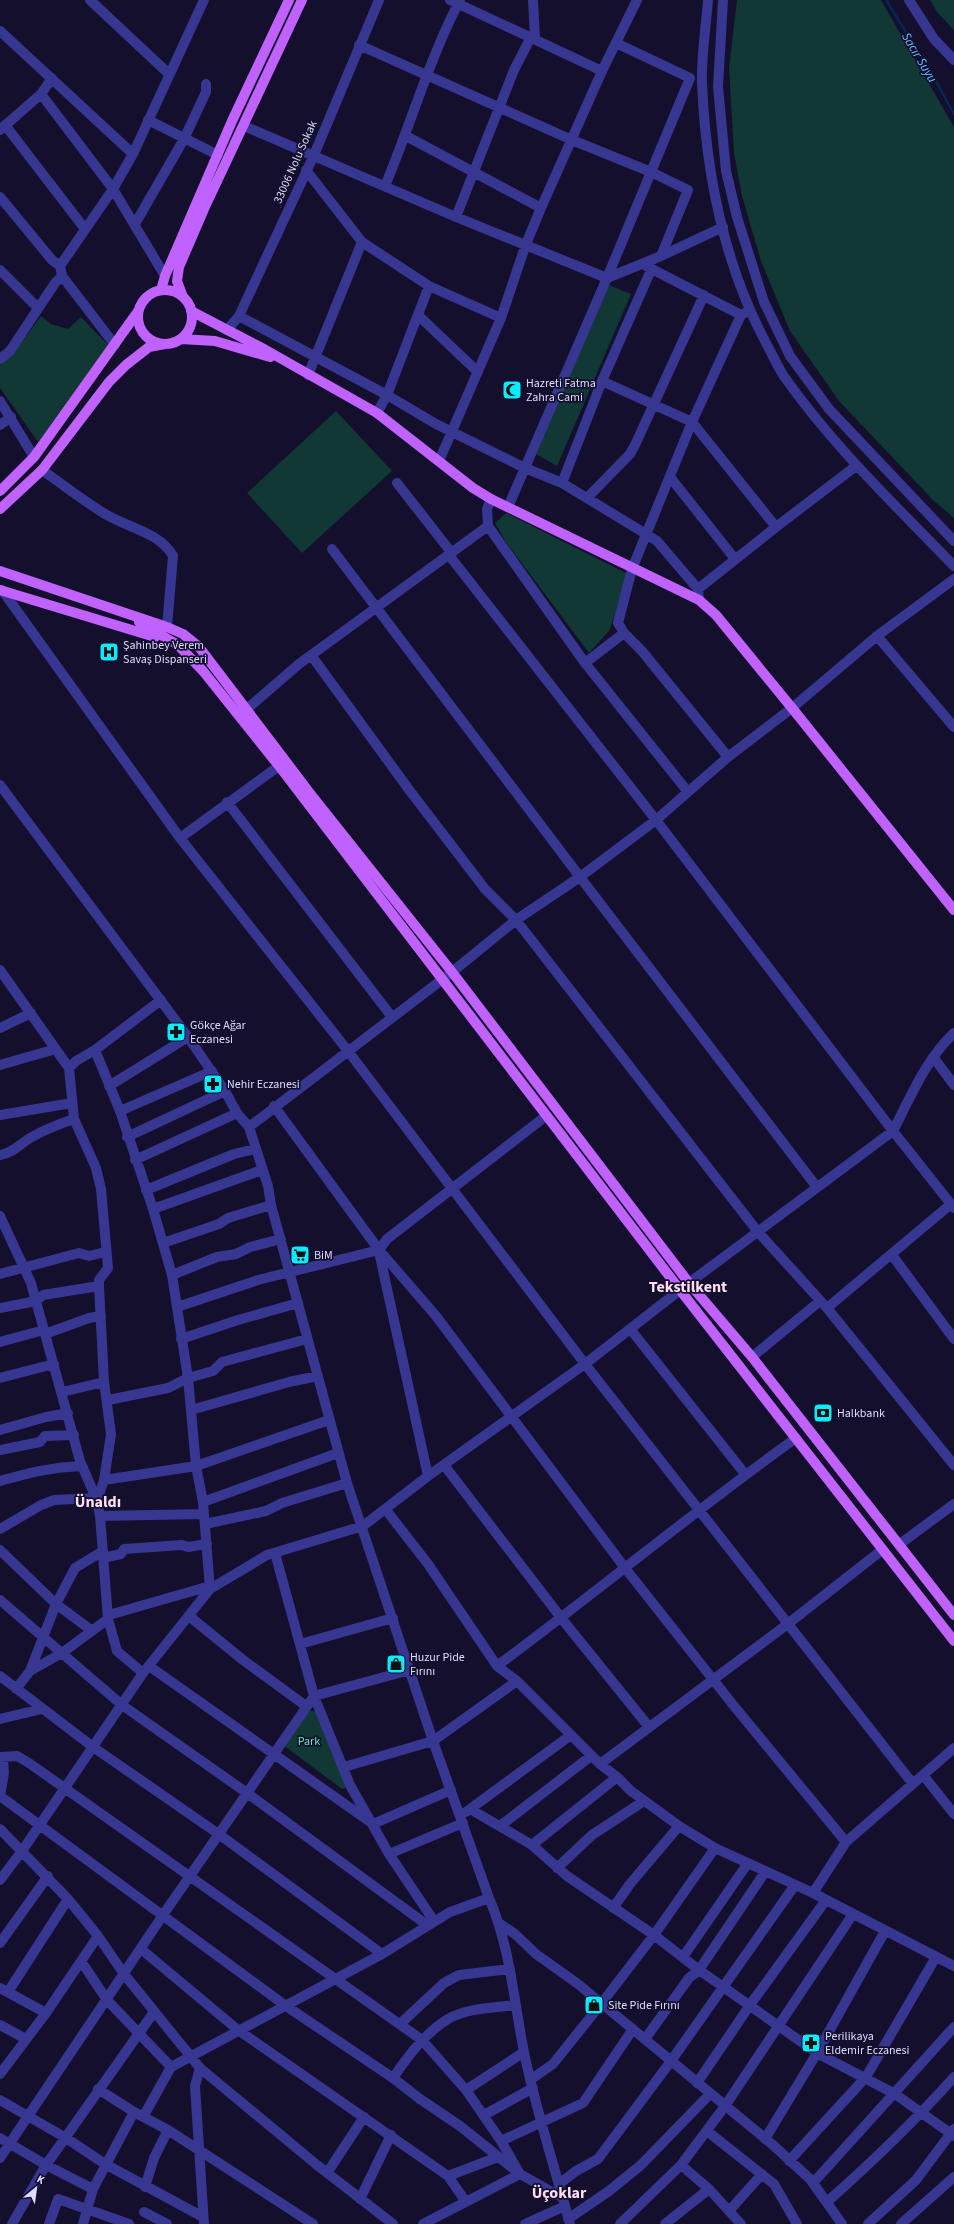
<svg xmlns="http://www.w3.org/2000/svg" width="954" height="2224" font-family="'Source Sans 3',sans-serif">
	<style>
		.green { fill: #113835 }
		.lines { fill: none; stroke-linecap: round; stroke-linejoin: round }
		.stream { stroke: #082553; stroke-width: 2.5 }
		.minor { stroke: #373690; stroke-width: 10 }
		.major { stroke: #c062ff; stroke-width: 10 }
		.labels { text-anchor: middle; stroke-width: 3.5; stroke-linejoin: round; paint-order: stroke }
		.street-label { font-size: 12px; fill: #dedbff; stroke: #130f2d }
		.poi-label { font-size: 12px; fill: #dedbff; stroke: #130f2d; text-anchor: start }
		.park-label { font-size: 12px; fill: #5bebc3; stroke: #130f2d }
		.water-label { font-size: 13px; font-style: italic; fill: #69bdff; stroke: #130f2d }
		.district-label { font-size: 16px; font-weight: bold; fill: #ffddf3; stroke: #130f2d }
	</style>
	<rect width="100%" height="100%" fill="#130f2d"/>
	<!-- green -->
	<path class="green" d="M737,0H881L954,127V518L933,500L839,401L790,331L761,261L742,196L734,153L729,68Z
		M930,0H954V30L937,12Z
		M609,285L631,294L557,466L536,454Z
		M41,316L51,324L68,329L81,317L108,345L38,442L0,388V365L14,353Z
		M336,411L392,471L302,553L247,493Z
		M506,513L626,573L624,589L609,631L589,653L506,542L495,523Z
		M308,1710L317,1712L345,1781V1788L342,1789L283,1745Z"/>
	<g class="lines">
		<!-- stream -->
		<path class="stream" d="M886,0L931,72L954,114"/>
		<!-- minor -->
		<path class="minor" d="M90,0L169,74
			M450,0L602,71
			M533,0L535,39
			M708,0C706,27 701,57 702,84C706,174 724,264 766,343C772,354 777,365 783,375C832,445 895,505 954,566
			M723,0L718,87L726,171L737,217L764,302L790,356L829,409L954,541
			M909,0L934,39L954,60
			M0,31L133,154
			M41,94L113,189L165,276
			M148,120L218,155
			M5,125L85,229
			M244,126L456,217L607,278L661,256L688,190L651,172L572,140L359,45
			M0,130L41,94L52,78
			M406,136L541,208
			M306,170L362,242L429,286L501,318
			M385,186C411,124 429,59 460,0
			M0,197L52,260L60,266
			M456,217L514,70L531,37
			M135,224L184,139L206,92V84
			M661,256L723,227
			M646,266L741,315
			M0,270L38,308
			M418,315L478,372
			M239,316L387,395L436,424L525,468L562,483L646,534L657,541L698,589L699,600
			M227,330L239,316L314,155L379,0
			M115,345L62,276L60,266L113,189L133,154L204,0
			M0,359L10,351L55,283L62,276
			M308,375L362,242
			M602,381L692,422L632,569L618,623L624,633L642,651L728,757
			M0,401L34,457
			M377,413L387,395L429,286
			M0,425L11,417
			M439,461L501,318L526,244L541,208L602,71L637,0
			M42,470C62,484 81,499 102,512C124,527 159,531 173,556L167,627
			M670,477L735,559
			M562,483L602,381L651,270
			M587,498L630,454L635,445L704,295
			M491,499L487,509L488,526L585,663L688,792
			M508,507L607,278L690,78L616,43
			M776,527L856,466
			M332,549L580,877L656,820L728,757L792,708L877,636L954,579
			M698,589L776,527L692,422L741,315L750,310
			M2,590L180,838L348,1051L585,1364L913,1784
			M877,636L954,727
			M311,655L410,791L485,889L516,920L758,1232L827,1308L954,1465
			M585,663L624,633
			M247,709L299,664L488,526
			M0,785L188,1037L225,1091L237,1113L249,1127L268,1186L271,1205L347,1483L433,1741L489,1898C511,1949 514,2004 525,2057C537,2113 555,2169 570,2224
			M227,802L392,1017
			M180,838L279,766
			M0,970L69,1068L74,1119L96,1168L101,1189L108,1268L99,1280V1286L104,1382L111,1434L104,1480L99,1495L96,1498L54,1500L41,1505L0,1529
			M0,1028L31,1013
			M954,1033C926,1059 910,1098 893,1131L954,1208
			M95,1050L120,1111L153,1209L172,1275L188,1378L196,1466L203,1502L210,1589
			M934,1058L954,1085
			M0,1065L56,1049
			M69,1068L76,1061L95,1050L161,1000
			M109,1086L188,1037
			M274,1106L379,1250L436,1316L625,1568L734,1706L846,1842
			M120,1111L212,1071
			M0,1115L72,1103
			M249,1127L452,972L516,920L580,877L816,1186
			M127,1137L225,1091
			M0,1155C13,1153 20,1144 30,1138C44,1130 59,1124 74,1119
			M135,1160L237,1113
			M146,1190L234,1154L255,1149
			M153,1209L262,1170
			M0,1216L31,1283L80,1461L96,1498L100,1516L108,1619L117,1651L143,1673
			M163,1243L219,1224L228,1218L271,1205
			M379,1252L428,1476
			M892,1255L954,1339
			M0,1274L79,1253L89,1256L105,1252
			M172,1275L217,1257L236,1254L250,1247L281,1239
			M177,1307L258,1280L379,1250L387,1239L546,1116
			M0,1308L36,1301L43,1295L99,1286
			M827,1308L951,1204
			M631,1330L745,1474
			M45,1334L89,1318L101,1316
			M181,1339L238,1320L298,1303
			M0,1342L44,1330
			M752,1357L820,1301
			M0,1378L54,1364
			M62,1392L104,1382
			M108,1400L168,1388L188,1378L213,1371L222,1362L307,1339
			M191,1410L289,1382L318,1376
			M0,1430L46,1417L68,1413
			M0,1450L40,1442L45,1436L74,1435
			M444,1465L562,1619L649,1727
			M104,1480L196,1466L329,1420
			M0,1481C29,1473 51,1467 82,1466
			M203,1502L338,1453
			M386,1510L428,1564L497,1666L517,1681L600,1764L617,1777L631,1791L679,1826L715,1848L813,1893L954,1966
			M100,1516L204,1514
			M205,1524L266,1511L282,1503L347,1483
			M900,1544L954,1504
			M0,1550L56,1604L91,1630
			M275,1553L314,1696L350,1785L389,1854L434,1921
			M103,1558L121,1554L124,1549L182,1545L188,1547L207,1544
			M0,1600L122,1705L247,1793L427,1925
			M109,1615L210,1586
			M189,1616L243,1660L306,1706
			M300,1644L393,1618
			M149,1666L373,1824L451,1790
			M497,1666C598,1591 694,1511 796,1438
			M30,1671L62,1653L108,1619
			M0,1676L93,1747L220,1835L382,1954
			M16,1689L30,1671L56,1604L75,1568L103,1551
			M0,1719L42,1709
			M0,1757L17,1756L29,1763L422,2040L466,2090L501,2141L520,2174L423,2224
			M3,1757L4,1773L0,1796L286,2006L393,2078L420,2099L460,2126L520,2174L563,2198
			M600,1764L789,1623L882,1550
			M344,1767L433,1741L517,1681
			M923,1775L954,1814
			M470,1809L532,1845L567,1876L654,1935L699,1970L817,2053L895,2094L954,2136
			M466,1812L571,1735
			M500,1826L591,1756
			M0,1829L68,1899L98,1936L124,1974L200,2068L317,2165L393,2224
			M532,1845L617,1777
			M389,1854L463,1823
			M557,1868L592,1835L644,1801
			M0,1880L22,1851L143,1673L210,1589L267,1555L363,1526L428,1476L585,1364L689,1283L893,1131L656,820L452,559L451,552L397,483
			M813,1893L846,1842L954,1748
			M613,1908L630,1884L679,1826
			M500,1924L515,1934L536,1954L578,1984L773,2145L810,2179L842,2224
			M0,1943L48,1876
			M141,1949L238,2030L448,2176L466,2202
			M683,1957L748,1863
			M81,1961L107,2000L171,2067
			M0,1988L46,2013
			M8,1992L68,1899
			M400,2024L444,1983L459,1975L510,1969
			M0,2025L26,2039
			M645,2039L689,1978L699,1970L765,1872
			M200,2068L195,2086L204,2224
			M0,2074L46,2013L98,1936
			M393,2078C408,2056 425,2033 448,2019C467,2008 494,2008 515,2005
			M530,2080L553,2064L601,2004L654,1935L715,1848
			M697,2083L750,2005L826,1900
			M98,2089L134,2112L168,2130L313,2224
			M466,2090L524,2052
			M0,2100L66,2138L105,2164L203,2217
			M484,2115L533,2088
			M143,2117L171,2067L382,1954L450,1912L489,1898
			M707,2131L774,2184L797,2224
			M0,2138L46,2165L93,2189
			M765,2139L817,2053L885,1931
			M501,2141L583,2103L633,2029
			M0,2158L163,1915L314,1696L410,1670
			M789,2161L866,2077L936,1957
			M681,2165L709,2189L741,2224
			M327,2173L364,2117
			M448,2176L498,2157
			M813,2183L954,2027
			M559,2184L576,2171L598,2159L671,2061L795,1885
			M145,2187L154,2158L168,2130
			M360,2199L391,2135
			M827,2202C872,2162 914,2122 954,2077
			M729,2211L762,2174
			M144,2212L167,2224
			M568,2219L609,2191L641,2165L710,2094
			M12,2224L46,2165L154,2012
			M49,2224L58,2199L129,2224
			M83,2224L93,2189L134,2112
			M525,2224L565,2206
			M620,2224L681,2165L725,2106L853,1914
			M665,2224L709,2189
			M868,2224L916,2180L954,2129
			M901,2224L954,2177"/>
		<!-- major -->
		<path class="major" d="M161,290L165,276L232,121L289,0
			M138 317a27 27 0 1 1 54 0a27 27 0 1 1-54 0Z
			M183,297L177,281L179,267L204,209L302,0
			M191,311L264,349L377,413L473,488L491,499L699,600L716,615L792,708L954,910
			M181,339L215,341L270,357
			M0,491L34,457L139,310
			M0,509L42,470L109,382L126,365L149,347L165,344
			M0,571L167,627L183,634L199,647L309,792L452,972L689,1283L752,1357L954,1615
			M0,590L155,637
			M139,622L178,645L203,671L279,766L680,1290L954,1641"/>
	</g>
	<!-- icons -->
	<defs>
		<symbol id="mosque-square" viewBox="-11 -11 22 22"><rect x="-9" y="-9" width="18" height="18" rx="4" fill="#07ecff" stroke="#130f2d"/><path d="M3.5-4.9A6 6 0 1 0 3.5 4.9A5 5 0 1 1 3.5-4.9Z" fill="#111"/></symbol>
		<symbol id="hospital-square" viewBox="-11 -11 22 22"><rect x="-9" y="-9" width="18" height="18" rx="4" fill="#07ecff" stroke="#130f2d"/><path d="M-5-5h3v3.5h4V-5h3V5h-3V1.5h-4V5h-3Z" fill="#111"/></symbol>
		<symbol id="pharmacy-square" viewBox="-11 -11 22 22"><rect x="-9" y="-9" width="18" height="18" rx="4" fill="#07ecff" stroke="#130f2d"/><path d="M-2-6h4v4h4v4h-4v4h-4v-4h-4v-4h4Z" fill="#111"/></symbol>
		<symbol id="supermarket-square" viewBox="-11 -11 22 22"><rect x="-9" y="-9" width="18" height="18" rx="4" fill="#07ecff" stroke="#130f2d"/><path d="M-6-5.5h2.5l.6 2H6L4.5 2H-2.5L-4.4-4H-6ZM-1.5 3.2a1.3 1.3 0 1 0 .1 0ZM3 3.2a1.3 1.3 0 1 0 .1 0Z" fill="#111"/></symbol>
		<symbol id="bank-square" viewBox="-11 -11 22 22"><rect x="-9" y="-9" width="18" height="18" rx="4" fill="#07ecff" stroke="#130f2d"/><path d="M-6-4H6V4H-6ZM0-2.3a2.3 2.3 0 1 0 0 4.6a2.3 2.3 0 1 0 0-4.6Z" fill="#111"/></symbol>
		<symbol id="shop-square" viewBox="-11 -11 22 22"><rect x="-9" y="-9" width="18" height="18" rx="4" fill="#07ecff" stroke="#130f2d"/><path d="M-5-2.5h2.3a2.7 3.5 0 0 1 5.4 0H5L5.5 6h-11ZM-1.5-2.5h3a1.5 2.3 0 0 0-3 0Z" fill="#111"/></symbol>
	</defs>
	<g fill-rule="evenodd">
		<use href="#mosque-square" x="501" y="379" width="22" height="22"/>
		<use href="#hospital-square" x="98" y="641" width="22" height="22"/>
		<use href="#pharmacy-square" x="165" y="1021" width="22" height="22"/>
		<use href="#pharmacy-square" x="202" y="1073" width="22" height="22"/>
		<use href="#supermarket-square" x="289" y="1244" width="22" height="22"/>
		<use href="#bank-square" x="812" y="1402" width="22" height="22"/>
		<use href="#shop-square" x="385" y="1653" width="22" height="22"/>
		<use href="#shop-square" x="583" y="1994" width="22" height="22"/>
		<use href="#pharmacy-square" x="800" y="2032" width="22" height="22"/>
	</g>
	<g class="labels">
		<!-- street labels -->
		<g class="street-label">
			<text transform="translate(295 162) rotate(-66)" y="4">33006 Nolu Sokak</text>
		</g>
		<!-- poi labels -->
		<g class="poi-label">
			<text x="526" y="387">Hazreti Fatma<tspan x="526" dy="14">Zahra Cami</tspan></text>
			<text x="123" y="649">Şahinbey Verem<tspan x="123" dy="14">Savaş Dispanseri</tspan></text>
			<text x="190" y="1029">Gökçe Ağar<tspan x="190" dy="14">Eczanesi</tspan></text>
			<text x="227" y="1088">Nehir Eczanesi</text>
			<text x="314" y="1259">BiM</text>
			<text x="837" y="1417">Halkbank</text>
			<text x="410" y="1661">Huzur Pide<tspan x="410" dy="14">Fırını</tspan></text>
			<text x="608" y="2009">Site Pide Fırını</text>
			<text x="825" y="2040">Perilikaya<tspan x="825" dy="14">Eldemir Eczanesi</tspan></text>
		</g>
		<!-- park labels -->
		<g class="park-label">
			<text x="309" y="1745">Park</text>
		</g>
		<!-- water labels -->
		<g class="water-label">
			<text transform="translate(920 57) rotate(59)" y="5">Sacır Suyu</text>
		</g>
		<!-- district labels -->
		<g class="district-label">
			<text x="688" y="1292">Tekstilkent</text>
			<text x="98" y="1507">Ünaldı</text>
			<text x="559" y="2198">Üçoklar</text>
		</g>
	</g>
	<!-- north arrow -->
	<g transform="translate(36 2188) rotate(29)" stroke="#130f2d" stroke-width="3" paint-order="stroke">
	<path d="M0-3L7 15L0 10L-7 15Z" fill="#dedbff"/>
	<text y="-6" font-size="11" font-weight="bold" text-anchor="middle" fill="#dedbff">K</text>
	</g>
</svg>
